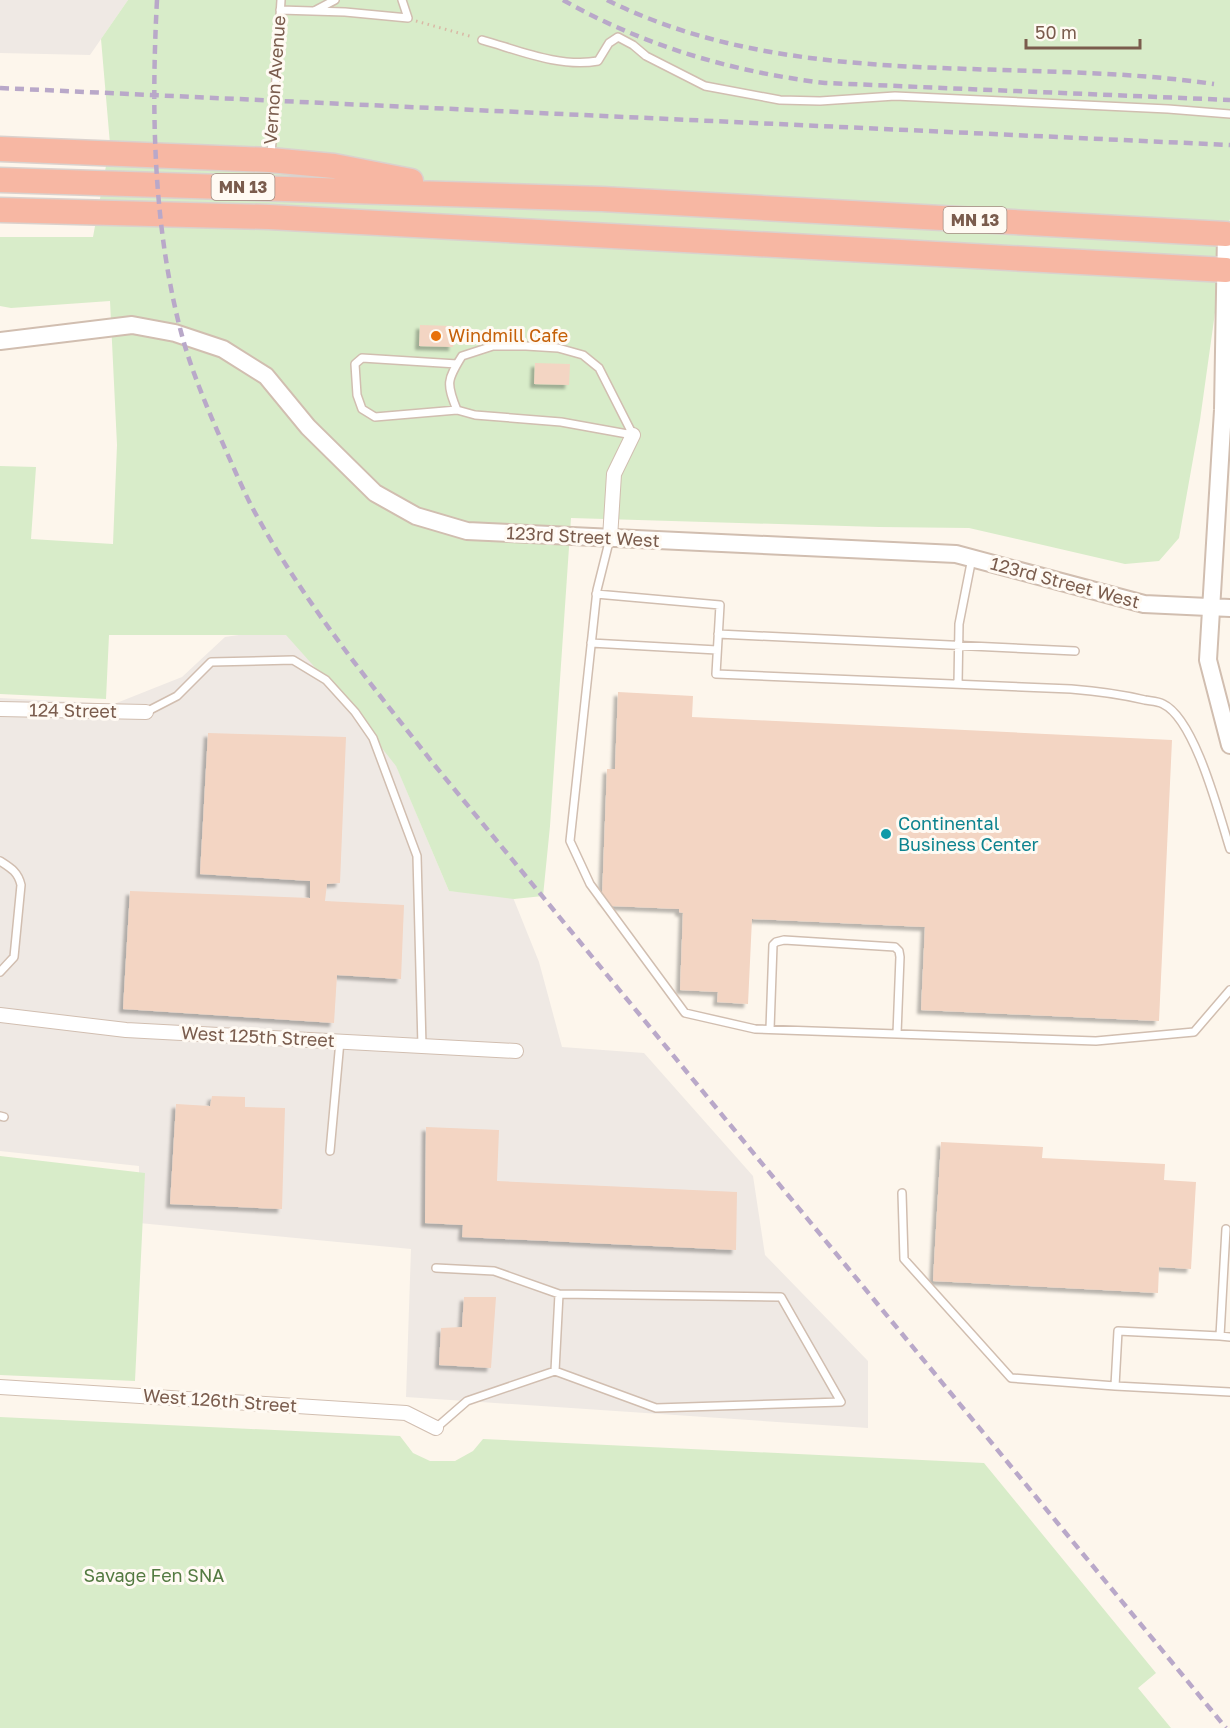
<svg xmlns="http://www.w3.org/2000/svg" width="1230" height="1728" font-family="'Golos Text',sans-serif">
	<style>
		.industrial { fill: #efe9e4 }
		.green { fill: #d8ecc9 }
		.building { fill: #f3d5c3; filter: url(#shadow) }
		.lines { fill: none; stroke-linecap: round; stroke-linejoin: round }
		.service-casing { stroke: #d1beb0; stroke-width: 10 }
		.minor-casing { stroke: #d1beb0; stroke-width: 16 }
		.tertiary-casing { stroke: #d1beb0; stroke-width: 20 }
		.motorway-casing { stroke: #dad1cd; stroke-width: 27 }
		.path { stroke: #d9b8a5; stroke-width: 3; stroke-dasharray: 1.5 4.5; stroke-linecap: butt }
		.service { stroke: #fff; stroke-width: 7 }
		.minor { stroke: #fff; stroke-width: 14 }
		.tertiary { stroke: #fff; stroke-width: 16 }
		.motorway { stroke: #f7b7a3; stroke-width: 24 }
		.rail { stroke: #b9a8c9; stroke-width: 4.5; stroke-dasharray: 9 6; stroke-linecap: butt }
		.food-dot { fill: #e8710a; stroke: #fffaf3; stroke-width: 2 }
		.culture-dot { fill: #0f9aa8; stroke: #fffaf3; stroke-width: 2 }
		.labels { text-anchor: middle; stroke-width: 6; stroke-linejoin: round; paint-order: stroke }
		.shield { fill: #fffaf3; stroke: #a28b7f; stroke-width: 1.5 }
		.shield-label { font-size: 16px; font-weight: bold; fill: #7a5c4d }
		.street-label { font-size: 18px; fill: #7a5c4d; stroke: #fffaf3 }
		.food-label { font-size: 18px; fill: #c56008; stroke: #fffaf3; text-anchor: start }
		.culture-label { font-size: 18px; fill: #0d838f; stroke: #fffaf3; text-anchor: start }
		.park-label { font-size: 18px; fill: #537a41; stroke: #fffaf3 }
	</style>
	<defs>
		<filter id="shadow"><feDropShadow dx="-4" dy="4" stdDeviation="1.5" flood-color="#0004"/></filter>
	</defs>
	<rect width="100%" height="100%" fill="#fdf6ec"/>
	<!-- industrial -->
	<path class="industrial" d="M0,0H128L90,55L0,53Z
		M279,629L356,691L395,763L449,891L512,895L539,962L562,1047L644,1053L753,1176L765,1255L868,1361V1428L406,1397L411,1249L139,1223V1166L0,1151V698L114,704L182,677L225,637Z"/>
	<!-- green -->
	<path class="green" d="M128,0H1230V219L1226,234L1200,420L1179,538L1159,561L1125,564L969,528L879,527L571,518L550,826L543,896L514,899L449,891L396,766L344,700L286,635H109L106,699L0,694V466L36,467L31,539L113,544L117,445L110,301L11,308L0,306V237H93L110,144L101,39Z
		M0,1156L145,1173L135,1381L0,1375Z
		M0,1417L400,1436L413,1453L430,1461H455L473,1451L483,1439L984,1463L1156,1673L1138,1688L1171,1728H0Z"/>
	<!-- building -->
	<path class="building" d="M420,325L453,326V347L419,346Z
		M535,363L570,364L569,385L534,384Z
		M618,692L693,696L692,717L1172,740L1159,1021L921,1010L925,927L752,919L748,1004L717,1002L718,992L680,990L683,913L679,912V909L612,906L602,898L607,769H615Z
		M208,733L346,737L340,883L327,884L325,901L404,905L401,979L337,975L334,1023L123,1009L130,891L310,898V881L200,874Z
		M212,1096L245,1097V1107L285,1108L282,1209L170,1204L176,1104L210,1106Z
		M426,1127L499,1130L497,1181L737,1192L736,1250L462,1237L463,1225L425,1223Z
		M941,1142L1043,1147L1042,1158L1165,1164L1164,1180L1196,1182L1191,1269L1159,1267L1158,1293L933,1281Z
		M464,1297H496L491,1368L439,1365L441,1328L462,1327Z"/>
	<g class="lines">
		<defs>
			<path id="service" d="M280,10L345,12L408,18L402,0
				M316,10L335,0
				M482,40C518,50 560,68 598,61L609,43L618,37L633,45L646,56L705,86L780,100L820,101L895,96L1168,109L1230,114
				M271,156L281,0
				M493,346H526L558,348L583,355L599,368L633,435L561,422L475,415L457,410C446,383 447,380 462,356Z
				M457,410L375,417L362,409L357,395L355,364L362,358L457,364
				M610,538L597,590L570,841L590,884L685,1013L755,1029L1096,1041L1194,1032L1230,990
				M596,594L720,605L716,674L1071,689C1096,691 1120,694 1145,700C1150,701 1158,701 1163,704C1195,719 1219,814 1230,849
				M718,634L1075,651
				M591,643L717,650
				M958,684L959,624L972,558
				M146,712L177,696L211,662L293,660L326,680L355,712L373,738L417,856L422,1046
				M0,861C11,868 18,872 21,885L14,957L0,972
				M770,1029L773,945L776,942L784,940L895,947L899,951L900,957L897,1034
				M0,1116L4,1117
				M330,1151L340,1041
				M902,1193L904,1259L1011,1378L1115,1386
				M1226,1229L1220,1336L1230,1337
				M436,1268L494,1271L559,1294
				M1220,1336L1118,1331L1115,1386L1230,1392
				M436,1428L467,1401L555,1371L559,1294L781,1297L841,1402L656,1408L555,1371"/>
			<path id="minor" d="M610,538L614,474L633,435
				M0,709L146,712
				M0,1015L126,1030L516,1051
				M0,1387L406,1413L436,1428"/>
			<path id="tertiary" d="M1226,234L1223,410L1208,660L1230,745
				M0,341L132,325L175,333L223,349L266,376L308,427L375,493L416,516L467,531L956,554L1144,604L1230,608"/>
			<path id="motorway" d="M0,149L270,160L334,166L411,181
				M0,180L602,199L1226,234
				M0,210L269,217L1226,270"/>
		</defs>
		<!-- service casing -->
		<use href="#service" class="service-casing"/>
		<!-- minor casing -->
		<use href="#minor" class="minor-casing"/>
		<!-- tertiary casing -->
		<use href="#tertiary" class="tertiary-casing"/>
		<!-- motorway casing -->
		<use href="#motorway" class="motorway-casing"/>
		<!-- path -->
		<path class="path" d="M416,21L473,37"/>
		<!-- service -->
		<use href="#service" class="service"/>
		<!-- minor -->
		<use href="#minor" class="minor"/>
		<!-- tertiary -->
		<use href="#tertiary" class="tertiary"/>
		<!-- motorway -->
		<use href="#motorway" class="motorway"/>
		<!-- rail -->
		<path class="rail" d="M157,0C151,113 153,233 184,343C195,380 211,417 227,453C237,475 246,497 258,518C307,606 370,683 432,762L1226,1728
			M563,0C644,46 733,72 825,83L1230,100
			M607,0C796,94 1013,55 1214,84
			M0,88L1230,145"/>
	</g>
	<!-- markers -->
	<circle class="food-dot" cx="436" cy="336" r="6"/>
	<circle class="culture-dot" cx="886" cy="834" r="6"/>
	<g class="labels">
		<!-- shield labels -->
		<g class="shield">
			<rect x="211.5" y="174" width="63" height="26" rx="4.5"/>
			<rect x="943.5" y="207" width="63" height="26" rx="4.5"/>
		</g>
		<g class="shield-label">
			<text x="243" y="193">MN 13</text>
			<text x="975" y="226">MN 13</text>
		</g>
		<!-- street labels -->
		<g class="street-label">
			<text transform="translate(275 80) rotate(-86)" y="6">Vernon Avenue</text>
			<text transform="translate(583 537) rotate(3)" y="6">123rd Street West</text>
			<text transform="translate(1065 583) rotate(15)" y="6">123rd Street West</text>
			<text transform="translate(73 711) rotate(1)" y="6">124 Street</text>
			<text transform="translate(258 1037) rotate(3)" y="6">West 125th Street</text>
			<text transform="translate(220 1401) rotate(4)" y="6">West 126th Street</text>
		</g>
		<!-- food labels -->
		<g class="food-label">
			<text x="448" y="342">Windmill Cafe</text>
		</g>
		<!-- culture labels -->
		<g class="culture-label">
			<text x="898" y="830">Continental<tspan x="898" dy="21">Business Center</tspan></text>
		</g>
		<!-- park labels -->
		<g class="park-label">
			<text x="154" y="1582">Savage Fen SNA</text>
		</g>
	</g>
	<!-- scale -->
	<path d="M1026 39v9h114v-9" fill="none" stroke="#7a5c4d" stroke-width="3"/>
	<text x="1035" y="39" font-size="18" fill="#7a5c4d" stroke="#fffaf3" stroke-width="4.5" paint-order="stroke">50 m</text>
</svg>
